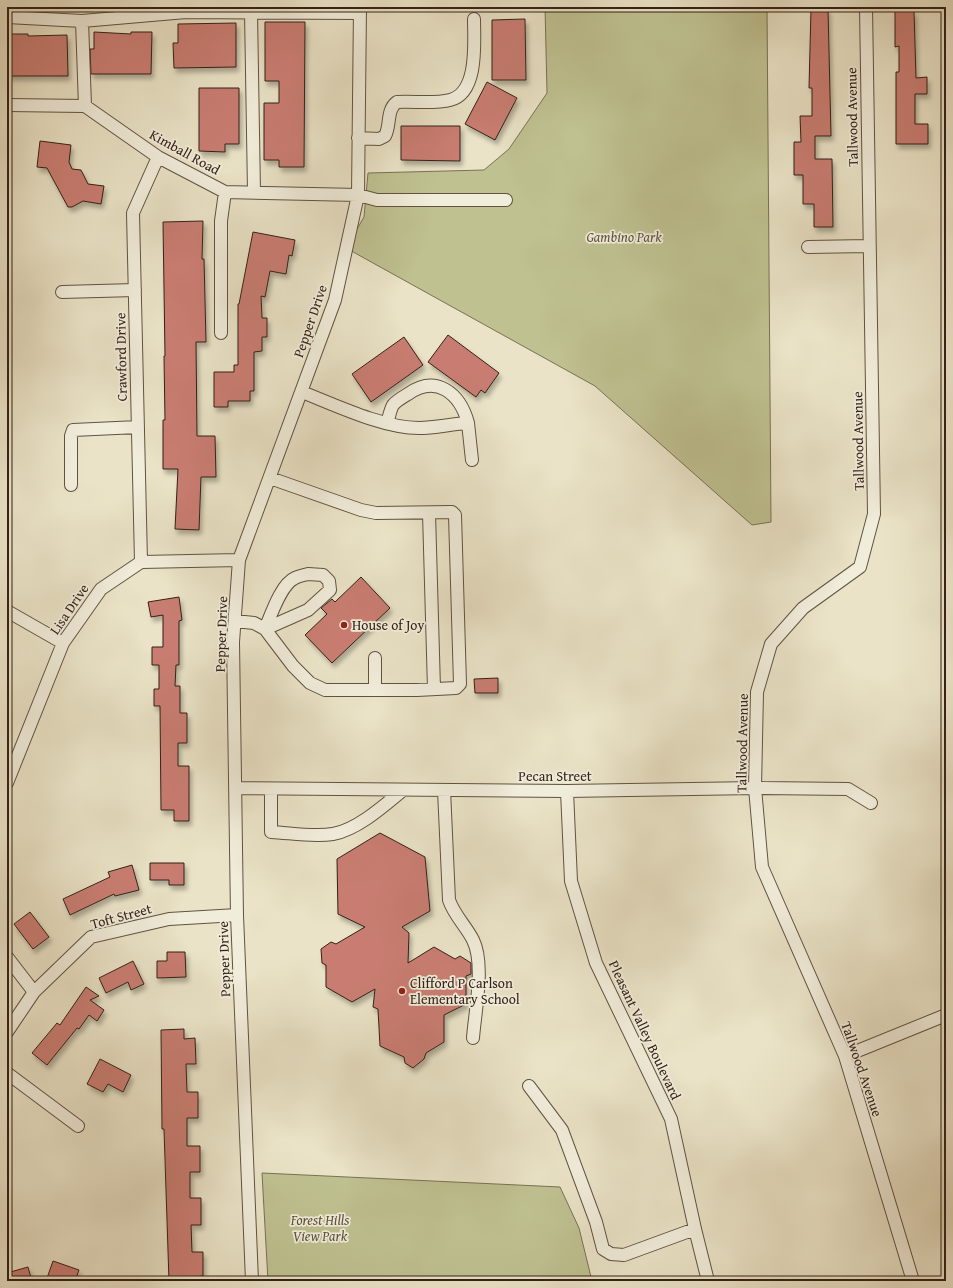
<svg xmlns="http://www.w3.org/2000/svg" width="953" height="1288" font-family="'Gentium Book Plus',serif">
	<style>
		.green { fill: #bfc191; stroke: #797154 }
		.building { fill: #c97d72; stroke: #332117; filter: url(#shadow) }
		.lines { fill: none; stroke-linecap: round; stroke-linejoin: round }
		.minor-casing { stroke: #615243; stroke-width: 14 }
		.minor { stroke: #f1eddb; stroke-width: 12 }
		.poi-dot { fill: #8f2418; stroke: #f1eddb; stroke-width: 1.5 }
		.labels { text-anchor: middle; stroke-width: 3.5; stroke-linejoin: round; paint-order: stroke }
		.street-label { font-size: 14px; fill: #332117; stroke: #f1eddb }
		.park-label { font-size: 14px; font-style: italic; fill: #5d513c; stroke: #f1eddb }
		.poi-label { font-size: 14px; fill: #332117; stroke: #f1eddb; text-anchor: start }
	</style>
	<defs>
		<filter id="shadow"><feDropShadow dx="2.5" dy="4.5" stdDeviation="2" flood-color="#0004"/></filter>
	</defs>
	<rect width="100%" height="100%" fill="#eae3c7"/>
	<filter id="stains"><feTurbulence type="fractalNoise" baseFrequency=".005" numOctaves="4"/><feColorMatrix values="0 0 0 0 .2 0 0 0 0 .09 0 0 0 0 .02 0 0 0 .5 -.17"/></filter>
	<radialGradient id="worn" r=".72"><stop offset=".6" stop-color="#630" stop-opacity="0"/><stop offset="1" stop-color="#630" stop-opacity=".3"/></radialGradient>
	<!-- green -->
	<path class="green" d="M545,7H767L771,522L752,525L595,386L346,248L364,217L368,173L484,170L509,149L547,93Z
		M262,1173L560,1187L579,1228L592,1281H268Z"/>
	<!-- building -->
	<path class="building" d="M811,9H828L831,136H815V159H832L833,227H814V204H803V175H794V142H801L800,116H812V88H809Z
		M895,11H914L916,78L927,77V94H915V124H928V144H896V72H899V46L895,47Z
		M525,19L526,80H492V20Z
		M265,22H305L304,167H279V160H264V103H279V81H265Z
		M236,23V67L174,68L173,43H178V24Z
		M94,32L131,34V32H152L151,74H91L90,49H94Z
		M10,34H28V36L67,35L68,76H7V51H11Z
		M487,82L517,98L495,140L465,124Z
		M199,88H239V144H225V152L199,151Z
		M401,126H460V161L401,160Z
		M40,141L71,145L69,162L72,169L81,170L88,184L104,186L101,204L83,201L72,207H68L47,168L37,167Z
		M203,221L202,259H204L206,342H196L197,436H215L216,477H201L199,530L175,529L178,469H163V420H165L164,356H165L163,222Z
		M253,232L295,240L292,256L289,255L286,274L270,271L265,297L261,296L262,318H267V337H262V351L254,352V391H250V401H228V407H214V372H234V365H238V304H239Z
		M448,335L499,373L485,393L481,390L476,397L428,362Z
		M404,337L423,365L371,402L352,374Z
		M361,577L390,608L332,663L305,635L327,614L321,608L332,599L335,602Z
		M179,597L182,620L179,621V665H176L175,686H180V713H187V743H178V766H189V821H174V810H161L160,706H154V689H159V665H152V647H163V615L151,617L148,602Z
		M498,678V693H475L474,679Z
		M380,833L425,857L430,911L402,927L409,933L408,963L434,947L455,959L460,956L471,963V974L466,976V1004L444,1015V1042L426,1053L424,1059L413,1068L405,1063L404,1057L380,1046L378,1009L373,1007L375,989L352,1002L326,987V965L322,963L321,949L331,942L336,944L365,927L338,914L337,859Z
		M150,863H184V885H169V880H150Z
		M132,865L139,890L115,896L114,894L70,915L63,899L110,877L108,872Z
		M30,912L49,937L33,949L14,924Z
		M167,952H185L186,977L157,978V961H167Z
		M133,961L144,984L131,990L128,982L106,993L99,978Z
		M86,987L99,996L90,1000L104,1010L97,1021L89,1015L79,1029L77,1028L47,1065L32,1053L57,1023L60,1025Z
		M184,1029V1039L195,1038L196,1064H186L187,1092H198V1118H187V1146H200V1172H190V1198H201V1225H191L192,1252H203V1276L193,1277V1281H169L164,1129H162L161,1030Z
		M100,1059L131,1075L123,1092L108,1084L103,1092L87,1084Z
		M53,1261L79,1270L75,1281H46Z
		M28,1267L31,1278L23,1281H7V1273Z"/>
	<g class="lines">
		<defs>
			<path id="minor" d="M866,7L874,514L860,567L803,608L771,644L757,692L755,788L762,867L845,1056L913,1281
				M251,12L254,192
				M7,17L82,21
				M7,105L85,106L158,157L225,192L358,195L377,200H506
				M85,106L82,21L186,12L360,13
				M358,138L379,139L385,136C391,125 386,110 397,102C413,101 435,104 450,100C479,93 474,41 474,19
				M808,247L868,246
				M62,292L135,290
				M221,333V221L225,192
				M302,392C335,405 383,428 419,428C435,428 451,424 468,423C460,393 436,374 408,394C403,397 396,401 393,405C390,410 389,418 387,423
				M468,423L472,460
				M71,485V436L73,430L138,427
				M429,513L434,689
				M141,562L133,213L158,157
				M308,574L323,575L329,581L330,590L308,610L265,629C271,615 281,584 295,578C299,576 304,575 308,574Z
				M7,611L63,643
				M235,621L254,623L265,629L293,666L310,683L325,690H417L456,688L460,684L455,515L452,512L376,513L361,510L270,478
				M375,690V658
				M7,783L63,643L101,589L141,562L239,560
				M236,788L567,791L755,788L848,789L871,803
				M271,789V832C291,833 313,837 333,834C357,830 385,805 403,790
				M444,790L449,900C454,915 466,926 473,940C485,964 475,1011 473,1038
				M567,791L571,881L596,963L671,1119L695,1229L708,1281
				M7,957L34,992
				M7,1032L34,992L91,937L169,919L237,915
				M845,1056L946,1015
				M7,1073L78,1126
				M529,1086L562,1130L596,1222L603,1249L611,1254L624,1255L695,1229
				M252,1281L237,915L233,642L239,560L335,300L358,195L360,7"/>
		</defs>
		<!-- minor casing -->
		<use href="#minor" class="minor-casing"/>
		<!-- minor -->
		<use href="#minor" class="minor"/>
	</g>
	<!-- markers -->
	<g class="poi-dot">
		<circle cx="344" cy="625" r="4"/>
		<circle cx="402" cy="991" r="4"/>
	</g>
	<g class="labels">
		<!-- street labels -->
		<g class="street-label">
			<text transform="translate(852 117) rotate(-91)" y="5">Tallwood Avenue</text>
			<text transform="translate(185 152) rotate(29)" y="5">Kimball Road</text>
			<text transform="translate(310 321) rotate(-71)" y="5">Pepper Drive</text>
			<text transform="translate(121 357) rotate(-91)" y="5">Crawford Drive</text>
			<text transform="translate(858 441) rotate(-91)" y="5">Tallwood Avenue</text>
			<text transform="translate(69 609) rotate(-56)" y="5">Lisa Drive</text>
			<text transform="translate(221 634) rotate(-88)" y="5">Pepper Drive</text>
			<text transform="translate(742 743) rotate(-89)" y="5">Tallwood Avenue</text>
			<text x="555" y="781">Pecan Street</text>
			<text transform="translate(121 916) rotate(-15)" y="5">Toft Street</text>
			<text transform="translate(224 959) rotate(-92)" y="5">Pepper Drive</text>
			<text transform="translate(645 1030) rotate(65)" y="5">Pleasant Valley Boulevard</text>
			<text transform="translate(862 1069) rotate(71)" y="5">Tallwood Avenue</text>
		</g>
		<!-- park labels -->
		<g class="park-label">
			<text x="624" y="242">Gambino Park</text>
			<text x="320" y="1225">Forest Hills<tspan x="320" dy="16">View Park</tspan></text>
		</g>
		<!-- poi labels -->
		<g class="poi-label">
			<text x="352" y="630">House of Joy</text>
			<text x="410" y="988">Clifford P Carlson<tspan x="410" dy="16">Elementary School</tspan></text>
		</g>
	</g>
	<!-- margin -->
	<rect width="953" height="1288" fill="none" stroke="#eae3c7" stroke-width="24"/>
	<rect x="8" y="8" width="937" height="1272" fill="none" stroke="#332117" stroke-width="2"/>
	<rect x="12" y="12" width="929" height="1264" fill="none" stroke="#332117"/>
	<rect width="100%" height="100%" filter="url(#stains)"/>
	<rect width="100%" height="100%" fill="url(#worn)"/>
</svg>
